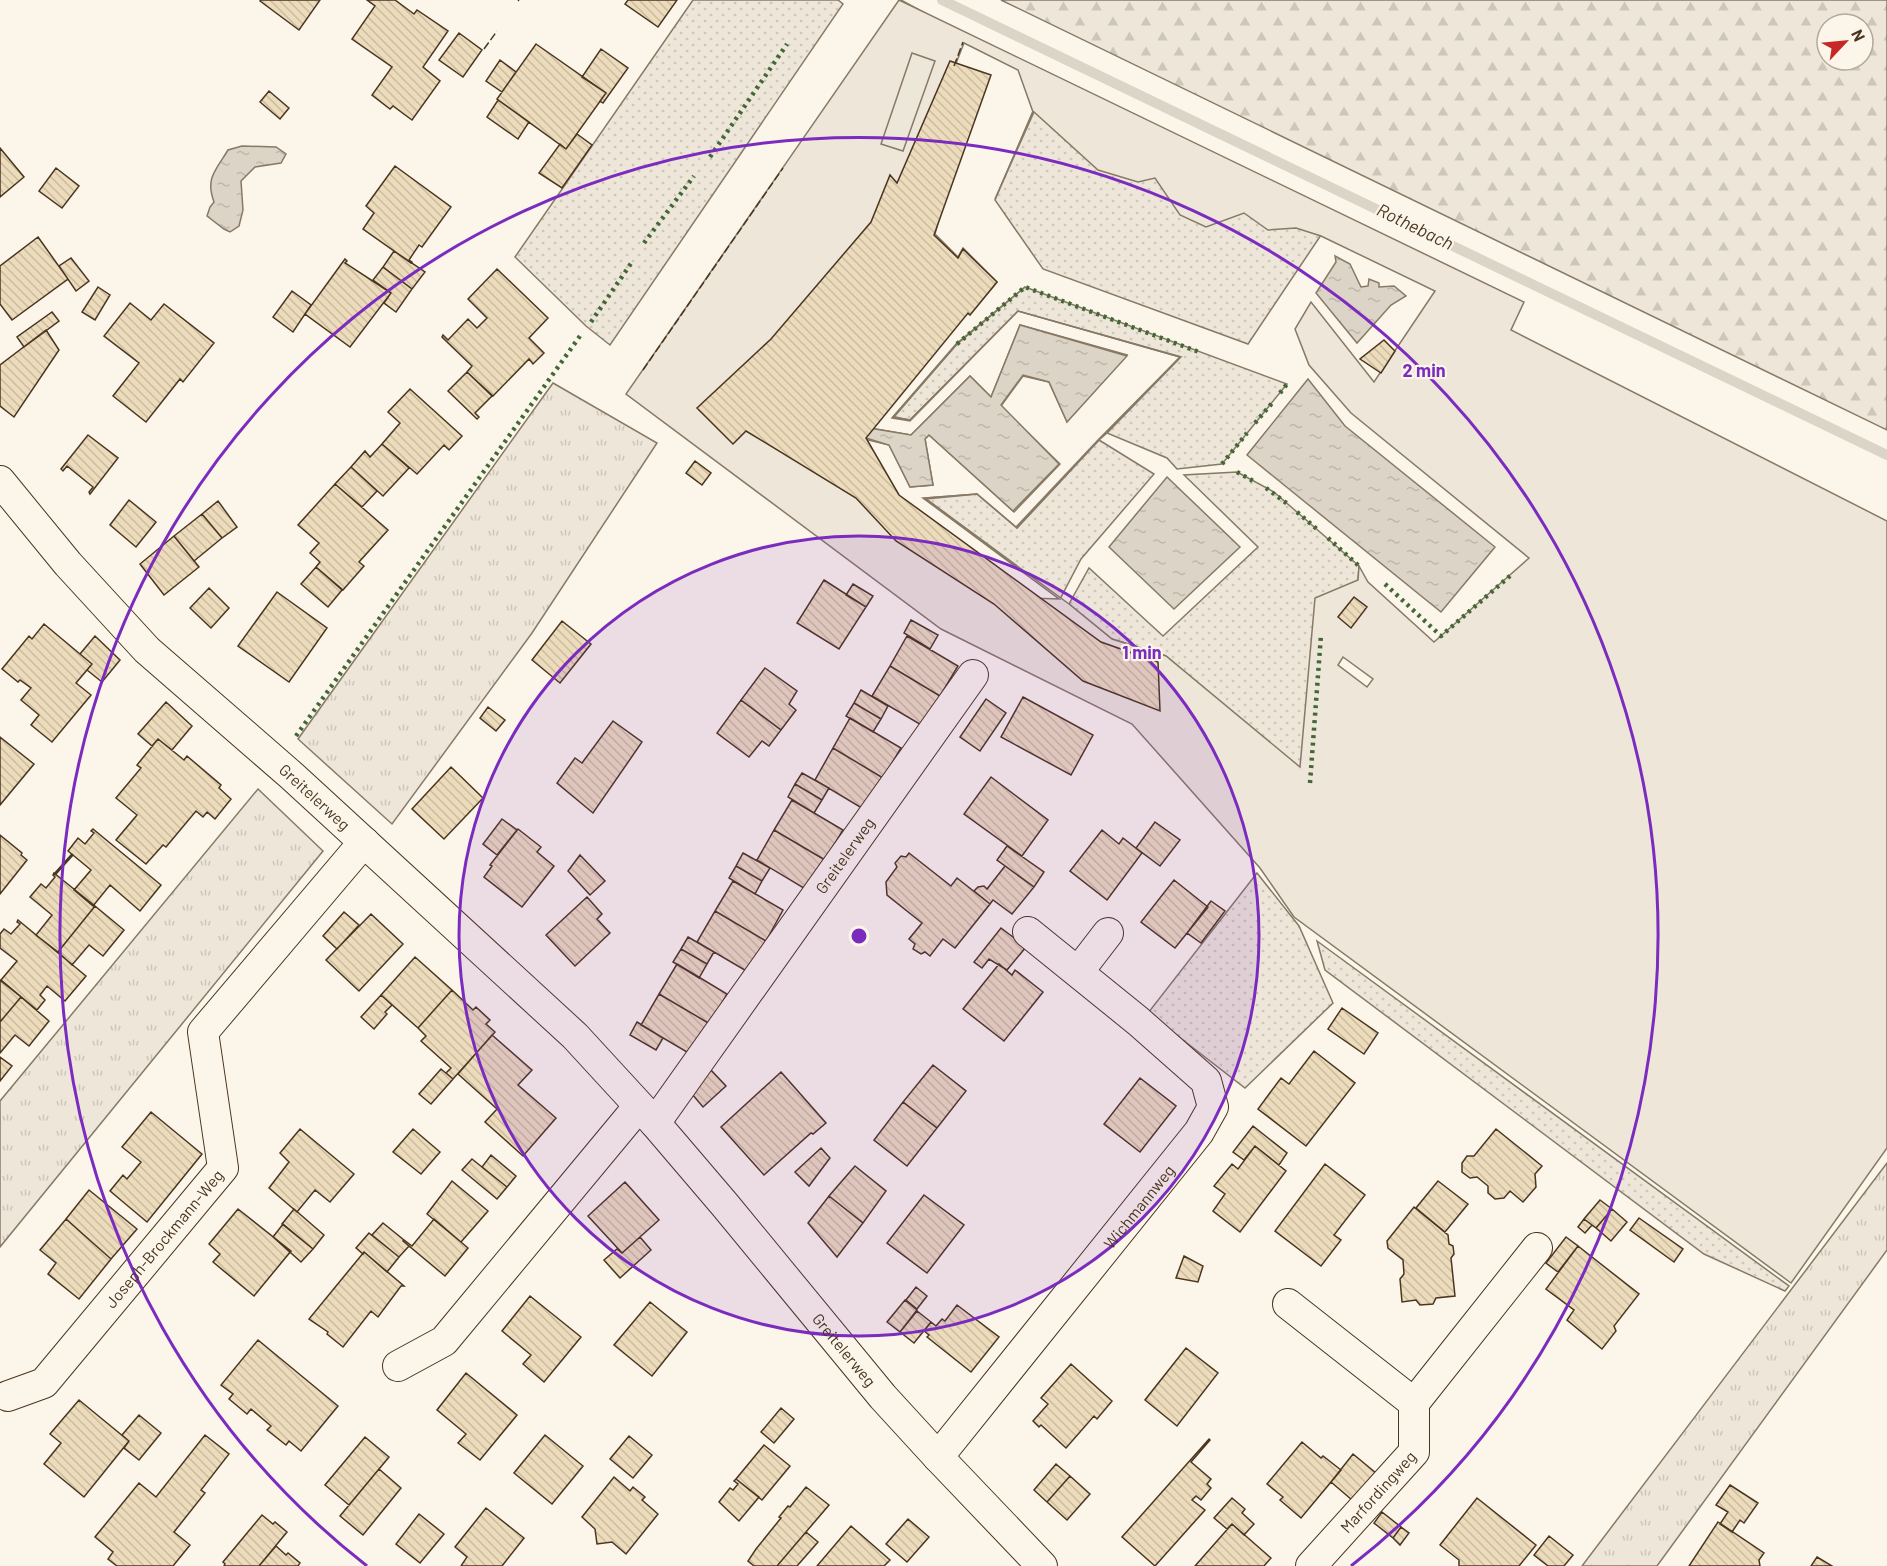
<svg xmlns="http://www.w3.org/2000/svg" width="1887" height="1566" font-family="Barlow,sans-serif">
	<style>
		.grass { fill: url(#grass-dots); stroke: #887966; stroke-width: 1.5 }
		.forest { fill: url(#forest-firs); stroke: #887966; stroke-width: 1.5; fill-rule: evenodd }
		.park { fill: url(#park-tufts); stroke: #887966; stroke-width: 1.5 }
		.pitch { fill: #ede6d9; stroke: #887966; stroke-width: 1.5; fill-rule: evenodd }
		.parking { fill: #ede7d9; stroke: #887966; stroke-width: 1.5 }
		.water { fill: url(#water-ripples); stroke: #887966; stroke-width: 1.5 }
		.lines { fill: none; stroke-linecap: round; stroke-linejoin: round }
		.stream { stroke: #dcd4c6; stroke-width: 10 }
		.building { fill: url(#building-back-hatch); stroke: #4a3520; stroke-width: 1.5 }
		.street-casing { stroke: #4a3520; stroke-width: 32 }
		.street { stroke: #fbf6e9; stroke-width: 30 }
		.hedge { stroke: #436837; stroke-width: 4.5; stroke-dasharray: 3 4.5; stroke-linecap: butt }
		.fence { stroke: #4a3520; stroke-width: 1.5; stroke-dasharray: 8 3; stroke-linecap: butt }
		.wall { stroke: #4a3520; stroke-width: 3 }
		.ring { fill: none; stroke: #7b2cbf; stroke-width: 3 }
		.labels { text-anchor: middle; stroke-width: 4.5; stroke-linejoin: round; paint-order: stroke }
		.street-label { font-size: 16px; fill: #4a3520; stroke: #fbf6e9 }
		.water-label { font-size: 18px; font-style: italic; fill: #4a3520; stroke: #fbf6e9 }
		.centre { fill: #7b2cbf; stroke: #fbf6e9; stroke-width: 3 }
		.ring-label { font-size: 18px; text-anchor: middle; font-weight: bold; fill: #7b2cbf; stroke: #fbf6e9; stroke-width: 4.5; stroke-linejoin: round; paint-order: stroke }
	</style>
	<defs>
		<pattern id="grass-dots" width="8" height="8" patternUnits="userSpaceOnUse" patternTransform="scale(1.5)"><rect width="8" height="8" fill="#ede6d9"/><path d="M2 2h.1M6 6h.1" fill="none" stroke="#cdc6ba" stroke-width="1.8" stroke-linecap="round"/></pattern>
		<pattern id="forest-firs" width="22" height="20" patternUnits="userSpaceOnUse" patternTransform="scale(1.5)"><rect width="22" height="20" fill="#ede6d9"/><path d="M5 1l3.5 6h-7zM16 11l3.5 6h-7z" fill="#cdc6ba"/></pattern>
		<pattern id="park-tufts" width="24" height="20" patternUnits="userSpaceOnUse" patternTransform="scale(1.5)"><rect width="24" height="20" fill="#ede6d9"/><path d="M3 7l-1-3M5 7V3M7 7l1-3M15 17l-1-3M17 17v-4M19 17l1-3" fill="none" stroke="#cdc6ba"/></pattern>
		<pattern id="water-ripples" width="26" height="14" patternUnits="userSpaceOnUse" patternTransform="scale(1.5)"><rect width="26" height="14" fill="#dcd4c6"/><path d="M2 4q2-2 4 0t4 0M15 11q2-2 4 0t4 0" fill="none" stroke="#beb7aa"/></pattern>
		<pattern id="building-back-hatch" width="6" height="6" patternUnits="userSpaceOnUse" patternTransform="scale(1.5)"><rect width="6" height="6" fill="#ecdcbc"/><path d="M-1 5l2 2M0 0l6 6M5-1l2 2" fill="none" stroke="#ccbda1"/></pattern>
	</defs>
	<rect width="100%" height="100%" fill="#fbf6e9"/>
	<!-- grass -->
	<path class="grass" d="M693,0H838L843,4L610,345L586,326L515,257Z
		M901,0L1435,290L1321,235L1248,344L1043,269L995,200L1033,111L1019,69Z
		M1025,287L1287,384L1222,464L1177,469L1167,458L1107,433L1180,357L1018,311L910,420L893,417L957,344Z
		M1099,440L1154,474L1081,559L1060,599L925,498L977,494L1017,528Z
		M1237,472L1274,492L1359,566L1358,580L1301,768L1364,694L1386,685L1398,609L1487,928L1166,656L1112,639L1069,604L1089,568L1163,636L1258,547L1184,475Z
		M1257,873L1299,926L1333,1003L1245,1088L1148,1013Z
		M1317,941L1789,1286L1785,1291L1704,1254L1325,970Z"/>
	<!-- forest -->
	<path class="forest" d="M1001,0H1887V430ZM1827,24H1863V60H1827Z"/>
	<!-- park -->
	<path class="park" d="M553,383L657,443L532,633L392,824L298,739Z
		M258,789L323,851L0,1247V1101Z
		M1887,1163V1250L1657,1566H1582Z"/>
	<!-- pitch -->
	<path class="pitch" d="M899,0L1524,302L1511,330L1887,521V1148L1791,1283L1294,917L1260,868L1132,724L941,629L626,394ZM964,43L1018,70L1033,112L995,199L1034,112L1098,170L1138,182L1155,178L1180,215L1206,227L1244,213L1268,230L1296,228L1321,236L1435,291L1374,382L1311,302L1295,329L1309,365L1351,413L1529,558L1434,642L1368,582L1359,566L1358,580L1315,598L1300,767L1166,656L1112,639L1069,604L926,499L977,494L1017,528L1099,440L1107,433L1181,357L1018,311L910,420L894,417L957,344L1025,287L956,344L892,418L910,421L1018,311L1180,357L1098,440L1016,527L977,494L923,498L1059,599L1028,598L836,462L856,437L889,445L910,487L933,485L925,439L929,435L1014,512L1060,464L1001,406L1023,376L1049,382L1067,422L1127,355L1020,325L991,397L970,376L911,435L864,427L961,307L970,315L997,282L963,248L958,257L935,234L948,186L955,66ZM1343,657L1373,679L1367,687L1338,665Z"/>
	<!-- parking -->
	<path class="parking" d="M912,53L935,61L903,151L881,144Z"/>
	<!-- water -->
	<path class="water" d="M242,146L276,147L286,154L281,163L255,167L241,181L243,210L239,226L230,232L224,229L207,216L210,207L214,202C205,178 216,170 228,150Z
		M1335,256L1350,264L1361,287L1368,286L1369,279L1379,283V287L1394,286L1406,296L1391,305L1357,343L1316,293L1336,262Z
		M1020,325L1127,356L1067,422L1049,382L1023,375L1001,405L1059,464L1013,511L929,435L925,439L933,485L910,487L889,445L866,438L851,425L911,435L970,376L991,397Z
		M1308,379L1345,426L1495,547L1441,612L1247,455Z
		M1167,477L1240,547L1174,609L1109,547Z"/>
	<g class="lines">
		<!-- stream -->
		<path class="stream" d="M942,0L1887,455"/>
	</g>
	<!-- building -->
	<path class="building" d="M261,0H320L299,30L260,1Z
		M367,0H395L414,14L417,10L448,31L423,67L440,81L412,120L393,106L390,109L372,95L392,67L352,39L375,6Z
		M628,0H677L658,27L625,4Z
		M459,33L482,50L463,77L439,60Z
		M536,44L606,93L566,149L497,99Z
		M601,49L628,68L603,103L600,101L606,93L582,77Z
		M500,60L516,72L502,92L486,81Z
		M950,61L991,75L934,235L958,258L963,249L997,282L970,315L968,313L866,438L899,495L1101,642L1158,662L1160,711L1083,681L994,604L896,541L856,498L746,431L733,444L697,408L771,339L871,222L890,175L897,183Z
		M269,91L289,108L280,119L260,102Z
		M498,100L529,122L518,139L487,117Z
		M577,134L592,145L562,188L539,173L560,144L566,149Z
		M0,148L24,177L0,197Z
		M395,166L451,207L422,247L419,245L409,260L412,262L411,263L363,229L374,213L366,206Z
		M56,168L79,186L62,208L39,191Z
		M38,237L68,279L12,320L0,304V266Z
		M394,251L425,272L412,289L383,267Z
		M71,258L89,281L76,291L59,266Z
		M345,259L347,261L345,263L391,293L350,347L305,314Z
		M383,267L412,289L396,312L384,303L391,293L373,280Z
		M497,269L548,318L529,338L544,353L533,364L529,359L493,396L467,372L472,366L442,337L443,335L448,340L468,319L477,328L487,318L468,299Z
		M98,287L110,295L95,320L82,312Z
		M292,291L311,305L293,332L273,317Z
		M130,303L151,320L164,304L214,343L183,382L180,379L146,422L113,396L139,363L104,336Z
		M52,312L59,321L24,347L17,337Z
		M46,330L59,350L14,417L0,406V365Z
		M1384,340L1395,351L1381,373L1360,359Z
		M467,372L492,396L475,413L479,417L477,419L448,391Z
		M410,389L462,436L449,450L444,445L417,474L382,444L400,423L388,412Z
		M88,435L118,458L90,494L89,492L93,487L67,466L63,471L61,469Z
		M382,444L409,468L383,496L351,467L365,451L370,457Z
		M695,461L711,473L702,485L686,473Z
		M351,467L377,491L362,507L335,484Z
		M335,484L388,530L359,562L364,566L343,590L316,567L320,562L310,553L319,543L298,525Z
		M129,500L156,522L136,547L110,525Z
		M218,501L237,527L222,538L202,514Z
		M202,514L222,538L194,561L174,536Z
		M174,536L199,567L164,595L140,564Z
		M316,567L342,590L328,607L301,584Z
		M824,580L866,607L839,649L797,623Z
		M853,584L873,596L866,607L846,595Z
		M209,588L229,608L211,628L190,608Z
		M277,592L327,628L289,682L238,646Z
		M1354,597L1367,607L1351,628L1338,617Z
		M911,620L938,635L930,649L904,633Z
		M562,621L591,644L560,683L532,660Z
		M44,624L92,664L76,683L91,695L52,742L31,725L39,715L21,700L31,688L20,680L18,682L2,669L29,636L32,639Z
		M95,636L120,660L102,682L87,670L92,664L80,654Z
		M907,636L958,666L940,696L890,666Z
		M890,666L940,696L923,726L872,696Z
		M765,668L797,691L789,704L796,710L781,730L741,700Z
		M861,690L888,706L881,719L854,703Z
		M1023,697L1093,735L1071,775L1001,737Z
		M986,699L1006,713L980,751L960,737Z
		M741,700L781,730L769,746L762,741L749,757L717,733Z
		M166,702L192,726L172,750L158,739L152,746L138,734Z
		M854,703L881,719L873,732L846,716Z
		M488,707L505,720L496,731L480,718Z
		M850,718L901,748L883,778L833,748Z
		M613,721L642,742L593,813L557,783L575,758L582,763Z
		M0,737L34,764L0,805Z
		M158,739L184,760L187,756L221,785L219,788L231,799L215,819L207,812L203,817L196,811L166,847L163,845L146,864L116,840L137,815L116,798L141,768L137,765Z
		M833,748L883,778L865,810L815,780Z
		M451,767L483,798L444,839L412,809Z
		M802,773L829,788L822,800L795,784Z
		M991,777L1048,820L1022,856L964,814Z
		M795,784L822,800L814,813L788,797Z
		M792,800L843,830L825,860L774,830Z
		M502,819L517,830L497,855L483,844Z
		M1155,822L1180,840L1160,866L1136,848Z
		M93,829L161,885L140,911L110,885L93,906L74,890L91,870L68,851L78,838L85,844L94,833L91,831Z
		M518,829L541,847L537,852L554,866L522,907L484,877L492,866L490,865Z
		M774,830L825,860L807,890L757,860Z
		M1102,830L1119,844L1123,838L1142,853L1107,900L1070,871Z
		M0,835L22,853L21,855L27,860L0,894Z
		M1007,846L1044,872L1034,887L997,860Z
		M743,853L770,868L762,881L736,866Z
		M909,853L951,886L957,878L990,904L955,948L943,939L930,956L925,952L921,954L913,949L915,944L909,939L922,923L887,895L886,882L897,867L895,863L901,856L906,857Z
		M580,855L605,881L590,895L568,871Z
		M736,866L762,881L755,894L729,878Z
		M1005,866L1034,887L1012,914L993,900L990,904L974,891L978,887L984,886L987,889Z
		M54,873L95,906L58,952L36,935L52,915L30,897L41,884L46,888L55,877L53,875Z
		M1174,880L1208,907L1175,948L1141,922Z
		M733,881L783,910L766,941L715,911Z
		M587,897L602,914L597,919L610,933L575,966L546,935Z
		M1211,901L1225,911L1201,943L1187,933Z
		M95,906L124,930L103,956L89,945L72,965L58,952Z
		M715,911L766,941L748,972L697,942Z
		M344,912L359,925L337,949L323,936Z
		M371,914L403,944L359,991L326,960Z
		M18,920L86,976L65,1001L47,986L40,995L45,1000L37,1010L1,980L17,961L0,948V934L4,929L11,934L20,924L17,922Z
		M1001,928L1026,947L1007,970L989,959L982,968L974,962Z
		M688,937L714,952L707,964L681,949Z
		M681,949L707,964L699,978L673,962Z
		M415,957L452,990L418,1028L381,995Z
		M677,964L727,994L710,1024L659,994Z
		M999,964L1012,975L1015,970L1043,992L1004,1041L963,1009Z
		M0,980L21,997L0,1022Z
		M452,990L473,1010L476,1007L490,1020L486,1024L495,1032L453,1079L446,1073L451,1068L421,1041L426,1036L418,1028Z
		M659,994L710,1024L692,1055L641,1025Z
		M381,995L392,1005L385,1012L387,1014L374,1029L361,1017Z
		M21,997L49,1021L29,1046L15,1035L0,1053V1022Z
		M1342,1008L1378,1033L1364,1054L1328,1029Z
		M637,1022L663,1038L656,1050L630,1035Z
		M492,1035L532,1070L518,1085L556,1118L523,1156L485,1122L497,1109L458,1074Z
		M1314,1051L1355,1083L1306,1146L1258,1109L1281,1078L1289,1084Z
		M0,1057L12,1066L0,1081Z
		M933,1065L966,1091L937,1128L903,1102Z
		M441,1069L453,1079L431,1104L419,1094Z
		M710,1069L726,1086L703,1107L692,1094Z
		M781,1072L826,1123L813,1134L811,1133L764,1175L721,1127Z
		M1140,1078L1176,1106L1140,1152L1104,1124Z
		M903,1102L937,1128L907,1166L874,1140Z
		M151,1112L202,1154L147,1222L110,1191L123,1175L127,1179L141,1162L122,1147Z
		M1253,1126L1287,1153L1279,1165L1255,1146L1244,1160L1233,1152Z
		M300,1129L354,1174L330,1202L315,1190L297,1212L269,1188L289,1162L280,1153Z
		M413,1129L440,1152L421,1174L393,1152Z
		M1496,1129L1542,1166L1535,1174L1536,1187L1523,1202L1510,1191L1504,1198L1495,1199L1488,1193V1186L1477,1177L1470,1178L1462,1172V1163L1467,1156H1474Z
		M1255,1146L1286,1171L1240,1232L1213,1211L1225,1194L1214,1186L1232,1164L1238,1169Z
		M821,1148L830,1158L809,1186L795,1172Z
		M491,1155L516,1176L507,1187L482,1167Z
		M472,1159L507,1187L497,1199L462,1170Z
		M1325,1164L1365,1195L1334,1235L1341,1240L1321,1266L1275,1231Z
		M855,1166L886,1191L863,1223L829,1196Z
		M452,1181L488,1211L461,1242L427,1214Z
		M1438,1181L1468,1204L1445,1232L1416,1208Z
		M625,1182L659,1220L622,1253L588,1216Z
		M89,1190L137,1229L111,1259L66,1219Z
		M924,1195L964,1225L927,1273L887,1243Z
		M829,1196L863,1223L837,1257L808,1223Z
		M1600,1200L1612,1209L1596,1228L1584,1219Z
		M1414,1207L1448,1235L1449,1244L1453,1246L1454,1254L1451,1258L1455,1296L1436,1298L1433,1304L1420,1305L1416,1300L1402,1302L1400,1279L1404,1274L1403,1260L1388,1248L1387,1241Z
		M238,1209L291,1251L254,1296L213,1262L220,1254L209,1244Z
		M294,1209L324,1235L313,1249L282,1224Z
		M1612,1209L1627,1222L1611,1241L1596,1228Z
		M1639,1218L1683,1249L1674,1262L1630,1230Z
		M66,1219L111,1259L79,1299L48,1274L56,1263L40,1250Z
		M434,1219L468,1248L445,1276L403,1241L404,1240L412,1246Z
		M1584,1219L1592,1225L1585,1233L1578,1227Z
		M383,1223L404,1240L403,1241L409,1246L399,1257L372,1235Z
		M283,1224L313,1249L301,1262L273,1237Z
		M369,1233L399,1257L387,1272L364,1252L363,1254L356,1248Z
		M640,1237L651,1250L620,1278L604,1260L617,1249L622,1253Z
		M1566,1237L1578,1246L1558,1272L1546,1263Z
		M1578,1246L1639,1294L1614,1326L1616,1331L1602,1349L1567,1320L1574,1310L1546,1289Z
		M364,1252L404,1286H401L378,1317L371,1311L343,1347L327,1334L328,1332L309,1319Z
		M1184,1256L1203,1266L1198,1282L1176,1278Z
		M916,1287L927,1296L917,1309L906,1300Z
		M530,1296L581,1337L544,1382L523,1364L531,1355L502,1331Z
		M905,1300L917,1310L900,1332L887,1322Z
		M650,1302L687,1332L652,1376L614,1345Z
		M957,1305L999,1337L971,1372L927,1337L929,1335L924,1331L931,1322L936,1326L942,1319L945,1321Z
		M917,1311L931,1322L914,1343L900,1332Z
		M258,1340L338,1406L301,1451L289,1441L286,1445L267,1430L271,1426L251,1409L247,1414L229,1399L233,1394L221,1385Z
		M1186,1348L1218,1373L1177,1426L1145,1400Z
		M1071,1364L1112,1401L1097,1419L1094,1416L1066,1448L1041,1425L1039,1427L1033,1421L1048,1404L1041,1398Z
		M466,1373L517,1415L480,1460L458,1443L466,1434L437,1410Z
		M79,1400L129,1441L84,1497L44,1464L61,1443L50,1434Z
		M781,1408L794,1419L774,1443L761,1432Z
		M139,1415L161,1433L139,1460L124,1448L129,1441L122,1435Z
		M205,1435L229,1454L201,1490L205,1493L174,1532L190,1545L173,1566H117L108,1559L113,1552L95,1537L139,1483L156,1497Z
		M545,1435L583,1466L552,1504L514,1473Z
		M629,1436L652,1455L633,1478L610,1459Z
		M365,1437L389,1457L349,1505L325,1485Z
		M1209,1439L1210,1440L1191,1462L1211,1479L1207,1484L1211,1488L1201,1500L1196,1496L1192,1500L1205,1510L1155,1566L1122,1537Z
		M1302,1442L1321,1458L1323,1456L1341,1470L1301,1518L1280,1500L1283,1497L1267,1484Z
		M764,1445L790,1466L762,1500L736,1479Z
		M1353,1454L1376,1473L1352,1500L1331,1482Z
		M1056,1464L1070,1476L1047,1502L1034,1490Z
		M379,1469L401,1488L363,1535L340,1516Z
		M1070,1476L1090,1494L1067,1520L1047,1502Z
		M614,1477L630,1491L633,1487L645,1497L642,1500L658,1514L626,1554L612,1542L597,1544L595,1529L582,1517Z
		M736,1479L759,1497L739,1521L719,1502L730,1488L733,1490L738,1484L734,1481Z
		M1730,1485L1758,1503L1744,1523L1740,1520L1732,1532L1720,1524L1728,1512L1716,1505Z
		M806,1487L829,1505L777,1566H754L748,1561L756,1549L781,1518L779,1517L788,1506L790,1507Z
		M1232,1498L1245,1509L1242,1513L1254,1524L1244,1535L1232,1524L1227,1529L1214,1518Z
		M1477,1498L1536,1545L1519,1566H1459V1560L1440,1545Z
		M486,1508L524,1538L502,1566H461L467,1557L455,1547Z
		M1382,1512L1401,1527L1393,1538L1374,1523Z
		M419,1514L444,1534L420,1563L396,1544Z
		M262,1515L273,1524L275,1522L287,1532L259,1566H224L225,1564L223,1562Z
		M908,1519L929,1537L907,1562L886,1544Z
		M1718,1522L1764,1553L1759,1560L1760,1566H1689Z
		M1232,1524L1271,1558L1264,1566H1195Z
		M851,1526L890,1560L884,1566H817Z
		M1401,1527L1409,1533L1400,1545L1393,1538Z
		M806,1532L818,1542L797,1566H777Z
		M1549,1536L1573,1555L1564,1566H1548L1534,1555Z
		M276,1546L286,1555L288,1553L300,1563L298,1566H259Z
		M1817,1557L1832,1566H1811Z"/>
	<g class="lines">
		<defs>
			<g id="street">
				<path id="s1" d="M0,481L68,564L147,650L292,776L575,1036L655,1123L725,1205L883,1397L938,1457L1042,1566"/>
				<path d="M1078,972L1108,933"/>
				<path id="s2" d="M655,1123L973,675"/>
				<path d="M1288,1304L1414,1403"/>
				<path d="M398,1366L444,1341L639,1106"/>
				<path id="s3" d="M8,1396L44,1383L223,1168L203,1032L364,842"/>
				<path id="s4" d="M938,1457L1199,1132L1213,1107L1206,1081L1138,1021L1028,932"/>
				<path id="s5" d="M1311,1566L1414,1452V1403L1537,1248"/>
			</g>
		</defs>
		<!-- street casing -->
		<use href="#street" class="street-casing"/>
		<!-- street -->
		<use href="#street" class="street"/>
		<!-- hedge -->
		<path class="hedge" d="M710,157L787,44
			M644,243L694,176
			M591,322L632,262
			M957,344L1025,287L1199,352
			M1280,393L1287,384
			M1255,423L1273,402
			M1222,464L1247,433
			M1237,472L1255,482
			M1266,488L1289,505
			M1297,512L1318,530
			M1328,538L1359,566
			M1385,584L1441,636L1511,575
			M296,736L580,336
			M1310,783L1321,635"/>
		<!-- fence -->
		<path class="fence" d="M518,1L519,0
			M484,49L497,31
			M954,66L963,42
			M643,370L783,168"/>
		<!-- wall -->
		<path class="wall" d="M55,874L72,855"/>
	</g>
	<!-- distance rings -->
	<circle cx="859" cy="936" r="400" fill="#7b2cbf" fill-opacity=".12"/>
	<g class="ring">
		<circle cx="859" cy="936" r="400"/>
		<path d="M367 1566A799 799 0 1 1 1351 1566"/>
	</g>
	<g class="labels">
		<!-- street labels -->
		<g class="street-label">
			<text dy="6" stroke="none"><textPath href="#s1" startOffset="447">Greitelerweg</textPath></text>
			<text dy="6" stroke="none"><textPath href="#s2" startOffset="328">Greitelerweg</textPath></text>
			<text dy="6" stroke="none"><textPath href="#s4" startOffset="321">Wichmannweg</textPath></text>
			<text dy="6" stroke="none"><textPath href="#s3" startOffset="226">Joseph-Brockmann-Weg</textPath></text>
			<text dy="6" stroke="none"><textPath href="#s1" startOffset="1214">Greitelerweg</textPath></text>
			<text dy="6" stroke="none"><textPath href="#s5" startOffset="100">Marfordingweg</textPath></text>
		</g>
		<!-- water labels -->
		<g class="water-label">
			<text transform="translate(1415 227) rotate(26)" y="6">Rothebach</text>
		</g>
	</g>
	<circle cx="859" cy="936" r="9" class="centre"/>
	<g class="ring-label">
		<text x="1424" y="377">2 min</text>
		<text x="1142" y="659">1 min</text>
	</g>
	<!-- north arrow -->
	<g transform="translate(1845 42) rotate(64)"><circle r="28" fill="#fbf6e9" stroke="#b4a999" stroke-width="1.5"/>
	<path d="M0-4.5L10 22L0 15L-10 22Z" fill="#c62828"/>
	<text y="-9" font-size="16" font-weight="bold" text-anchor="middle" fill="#4a3520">N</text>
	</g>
</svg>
